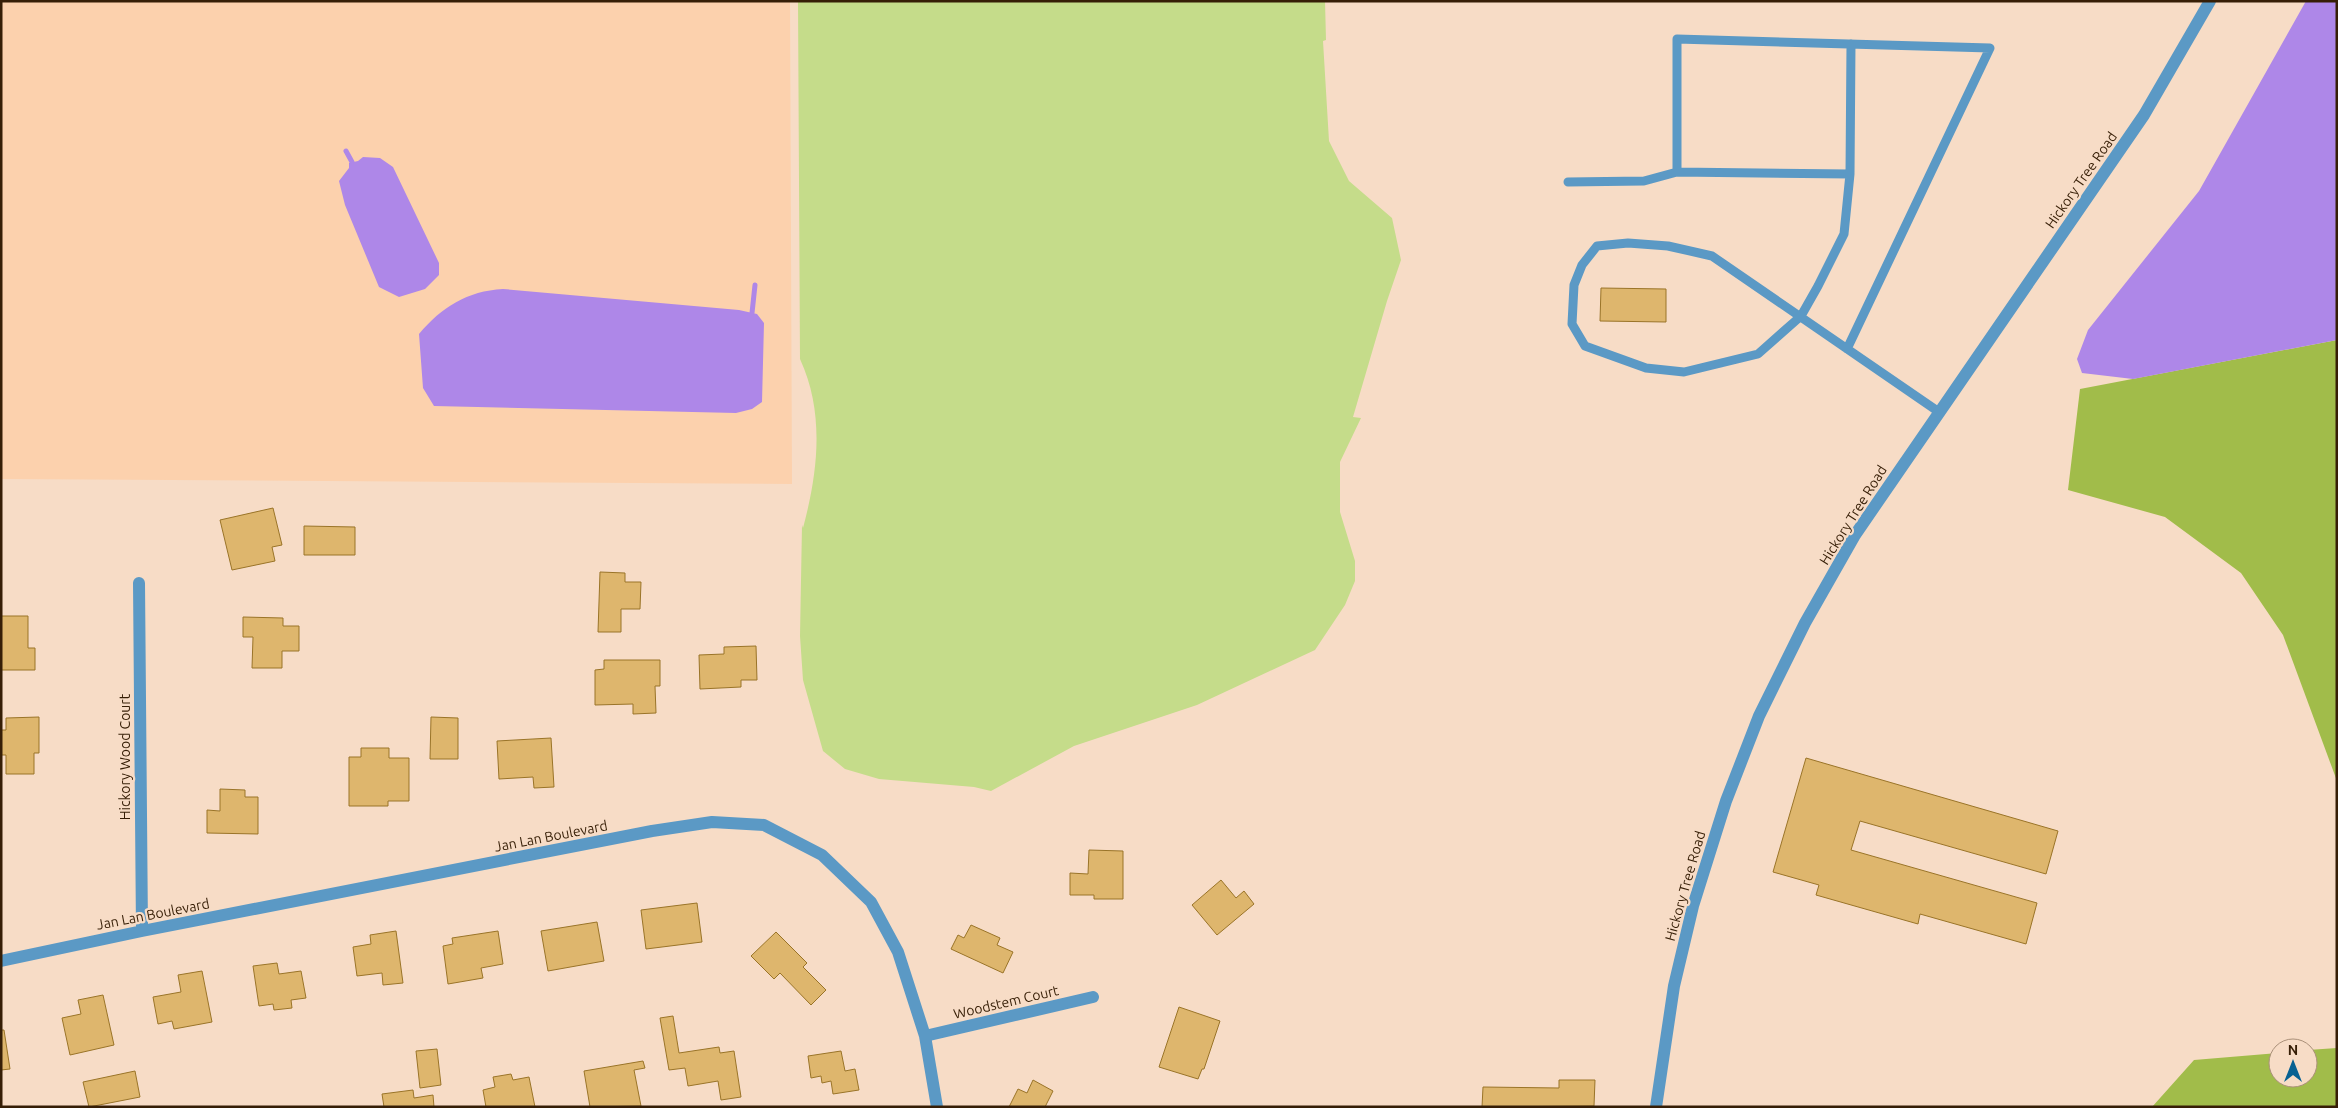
<svg xmlns="http://www.w3.org/2000/svg" width="2338" height="1108" font-family="Ubuntu,sans-serif">
	<style>
		.built { fill: #fcd1ad }
		.green { fill: #c5dc8a }
		.forest { fill: #a1bc4a }
		.water { fill: #ae87e8 }
		.lines { fill: none; stroke-linecap: round; stroke-linejoin: round }
		.stream { stroke: #ae87e8; stroke-width: 5 }
		.building { fill: #deb66d; stroke: #9a7428 }
		.service { stroke: #5b99c5; stroke-width: 9 }
		.minor { stroke: #5b99c5; stroke-width: 12 }
		.tertiary { stroke: #5b99c5; stroke-width: 12 }
		.labels { text-anchor: middle; stroke-width: 4.5; stroke-linejoin: round; paint-order: stroke }
		.street-label { font-size: 14px; fill: #361e06; stroke: #f7dcc6 }
	</style>
	<rect width="100%" height="100%" fill="#f7dcc6"/>
	<!-- built -->
	<path class="built" d="M1,1H790L792,484L1,479Z"/>
	<!-- green -->
	<path class="green" d="M798,1H1325L1326,40L1323,41L1329,141L1349,181L1392,218L1401,260L1387,301L1353,417L1361,418L1340,462V512L1355,561V581L1345,605L1315,650L1197,705L1074,746L991,791L974,787L879,779L845,769L823,751L803,680L800,636L802,525L803,528C818,472 825,413 800,359Z"/>
	<!-- forest -->
	<path class="forest" d="M2337,340V781L2283,635L2241,573L2165,517L2068,490L2080,389Z
		M2337,1048V1107H2152L2194,1060L2278,1053V1078H2308V1050Z"/>
	<!-- water -->
	<path class="water" d="M2306,1H2337V340L2133,379L2082,373L2077,359L2088,330L2199,191Z
		M363,157L380,158L393,167L439,263V275L425,289L399,297L379,287L345,205L339,181L349,168V163L358,161Z
		M503,289L739,310L757,314L764,323L762,402L752,409L736,413L434,406L423,388L419,334C442,307 467,291 503,289Z"/>
	<g class="lines">
		<!-- stream -->
		<path class="stream" d="M346,151L352,162
			M752,313L755,285"/>
	</g>
	<!-- building -->
	<path class="building" d="M1601,288L1666,289V322L1600,321Z
		M273,508L282,545L272,547L275,561L232,570L220,520Z
		M304,526L355,527V555H304Z
		M600,572L625,573V582H641L640,609H621V632H598Z
		M1,616H28V648H35V670H1Z
		M243,617L283,618V626H299V651H282V668H252L253,637H243Z
		M756,646L757,680H741V687L700,689L699,655L724,654V647Z
		M604,660H660V686H655L656,713L633,714V704L595,705V670L604,669Z
		M39,717V753H34V774H6V755H1V730H6V718Z
		M431,717L458,718V759H430Z
		M551,738L554,787L534,788L533,777L499,779L497,741Z
		M361,748H389V758H409V801H388V806H349V757H361Z
		M1806,758L2058,831L2046,874L1860,821L1851,850L2037,903L2026,944L1920,914L1918,924L1816,895L1819,885L1773,872Z
		M220,789L245,790V797H258V834L207,833V810L220,811Z
		M1089,850L1123,851V899H1094V895H1070V873L1088,874Z
		M1221,880L1236,898L1244,891L1254,904L1217,935L1192,905Z
		M697,903L702,942L646,949L641,910Z
		M597,922L604,961L548,971L541,931Z
		M971,925L1000,938L997,945L1013,952L1003,973L951,949L958,935L964,938Z
		M396,931L403,983L383,985L382,973L357,976L353,947L371,944L370,935Z
		M498,931L503,964L481,968L483,978L448,984L443,946L453,944L452,938Z
		M776,932L807,963L803,967L826,990L811,1005L780,973L774,979L751,956Z
		M277,963L279,974L301,971L306,998L291,1000L292,1008L274,1010L273,1004L259,1006L253,966Z
		M202,971L212,1022L174,1029L172,1021L158,1024L153,997L181,992L178,975Z
		M103,995L114,1045L70,1055L62,1018L81,1014L78,1000Z
		M1179,1007L1220,1021L1204,1069H1202L1198,1079L1159,1067Z
		M673,1016L679,1053L719,1047L720,1053L734,1051L741,1097L721,1100L718,1081L688,1086L685,1068L669,1070L660,1018Z
		M1,1030H4L10,1069L1,1070Z
		M437,1049L441,1085L420,1088L416,1051Z
		M841,1051L845,1071L855,1069L859,1090L833,1094L831,1081L822,1083L821,1076L811,1078L808,1056Z
		M643,1061L645,1068L634,1070L641,1106L590,1107L584,1071Z
		M135,1071L140,1097L89,1107L83,1082Z
		M511,1074L513,1080L529,1077L535,1107H486L483,1090L495,1087L493,1077Z
		M1033,1080L1053,1091L1045,1107H1009L1018,1089L1027,1093Z
		M1559,1080H1595L1594,1106L1482,1107L1483,1087L1559,1088Z
		M413,1090L414,1098L433,1095L434,1107H384L382,1094Z"/>
	<g class="lines">
		<!-- service -->
		<path class="service" d="M1677,172V39L1990,48L1847,349
			M1850,174L1851,44
			M1568,182L1644,181L1677,172L1850,174L1844,234L1818,286L1801,316L1758,354L1684,372L1646,368L1585,346L1572,324L1574,285L1582,265L1597,246L1628,243L1668,246L1712,256L1939,412"/>
		<!-- minor -->
		<path class="minor" d="M139,583L142,931
			M1,961L142,931L652,831L712,822L764,825L822,855L871,902L898,952L925,1036L937,1107
			M925,1036L1093,997"/>
		<!-- tertiary -->
		<path class="tertiary" d="M1656,1107L1674,986L1693,906L1726,801L1759,716L1805,623L1855,535L2144,115L2210,1"/>
	</g>
	<g class="labels">
		<!-- street labels -->
		<g class="street-label">
			<text transform="translate(2081 180) rotate(-55)" y="5">Hickory Tree Road</text>
			<text transform="translate(1853 515) rotate(-58)" y="5">Hickory Tree Road</text>
			<text transform="translate(125 757) rotate(-90)" y="5">Hickory Wood Court</text>
			<text transform="translate(551 836) rotate(-11)" y="5">Jan Lan Boulevard</text>
			<text transform="translate(1685 886) rotate(-74)" y="5">Hickory Tree Road</text>
			<text transform="translate(153 914) rotate(-11)" y="5">Jan Lan Boulevard</text>
			<text transform="translate(1006 1002) rotate(-13)" y="5">Woodstem Court</text>
		</g>
	</g>
	<!-- border -->
	<rect width="2338" height="1108" fill="none" stroke="#361e06" stroke-width="5"/>
	<!-- north arrow -->
	<g transform="translate(2293 1063)"><circle r="24" fill="#f7dcc6" stroke="#aa9079"/>
	<path d="M0-4L9 19L0 12L-9 19Z" fill="#086192"/>
	<text y="-8" font-size="14" font-weight="bold" text-anchor="middle" fill="#361e06">N</text>
	</g>
</svg>
